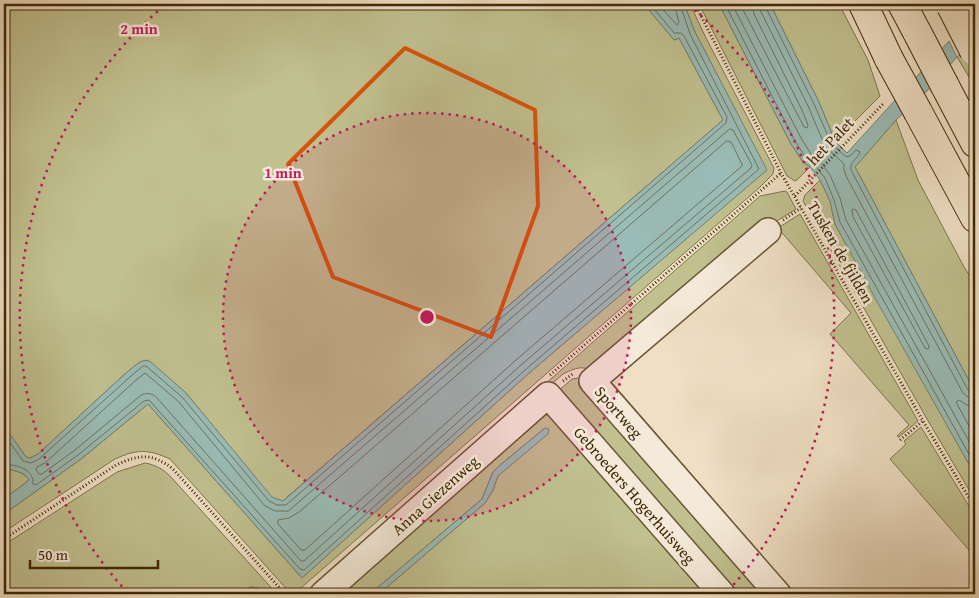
<svg xmlns="http://www.w3.org/2000/svg" width="979" height="598" font-family="'Gentium Book Plus',serif">
	<style>
		.green { fill: #c1c08f; stroke: #80754a }
		.water { fill: #9abcb6; stroke: #768270 }
		.lines { fill: none; stroke-linecap: round; stroke-linejoin: round }
		.shore { stroke: #6d735e; stroke-width: 1 }
		.minor-casing { stroke: #6c5736; stroke-width: 28 }
		.highway-casing { stroke: #402a06; stroke-width: 30 }
		.path { stroke: #402a06; stroke-width: 3; stroke-dasharray: 1 2.5; stroke-linecap: butt }
		.minor { stroke: #f5ead9; stroke-width: 25 }
		.highway { stroke: #efdfc4; stroke-width: 28 }
		.major-bridge-casing { stroke: #402a06; stroke-width: 30; stroke-linecap: butt }
		.highway-bridge-casing { stroke: #402a06; stroke-width: 30; stroke-linecap: butt }
		.major-bridge { stroke: #efdfc4; stroke-width: 28 }
		.highway-bridge { stroke: #efdfc4; stroke-width: 28 }
		.marked { fill: none; stroke: #d7540b; stroke-width: 4; stroke-linejoin: round }
		.ring { fill: none; stroke: #c2185b; stroke-width: 2.5; stroke-dasharray: 2.5 5 }
		.labels { text-anchor: middle; stroke-width: 5; stroke-linejoin: round; paint-order: stroke }
		.street-label { font-size: 16px; fill: #402a06; stroke: #f5ead9 }
		.centre { fill: #c2185b; stroke: #f5ead9; stroke-width: 2.5 }
		.ring-label { font-size: 15px; text-anchor: middle; font-weight: bold; fill: #c2185b; stroke: #f5ead9; stroke-width: 5; stroke-linejoin: round; paint-order: stroke }
	</style>
	<rect width="100%" height="100%" fill="#efdfc4"/>
	<filter id="stains"><feTurbulence type="fractalNoise" baseFrequency=".004" numOctaves="4"/><feColorMatrix values="0 0 0 0 .2 0 0 0 0 .09 0 0 0 0 .02 0 0 0 .5 -.17"/></filter>
	<radialGradient id="worn" r=".72"><stop offset=".6" stop-color="#630" stop-opacity="0"/><stop offset="1" stop-color="#630" stop-opacity=".3"/></radialGradient>
	<!-- green -->
	<path class="green" d="M4,4H644L674,40L679,38L723,120L286,498L283,501L272,498L186,393L147,360L140,362L127,372L38,454L30,458L26,457L4,426Z
		M684,4H690L706,38L774,168L773,174L759,188L294,594H291L170,459C148,449 137,449 115,459L4,532V514L81,459L148,404L302,578L528,374L766,170L695,32Z
		M699,4H719L791,144L803,162L810,167L797,180L795,181L787,176Z
		M770,4H839L868,60L880,96L835,141L819,102Z
		M965,49L975,69V87L957,57Z
		M896,120L918,180L964,267L975,284V392L855,167Z
		M820,180L830,201L835,224L975,475V500L927,419L803,201L805,195Z
		M785,191L787,192L796,209L772,224L767,219L597,369C591,370 589,369 584,368C576,367 570,371 563,374L315,594H305L760,196Z
		M800,214L918,421L899,437L897,436L909,425L830,334L851,313L778,228Z
		M607,377L761,554H755L608,390Z
		M578,378L583,381L770,594H730L555,394L572,379Z
		M542,415H554L714,594H379L485,503L493,490L498,476L545,428L499,466L493,472L482,499L370,594H330Z
		M921,427L975,516V557L890,459L906,444L904,441Z
		M145,463C156,465 163,469 171,477L277,594H263L258,588L250,587L242,594H4V545L117,472Z
		M4,470C13,469 22,472 29,479L28,481L4,499Z"/>
	<!-- water -->
	<path class="water" d="M644,4H684L695,32L767,170L528,374L302,578L148,404L81,459L4,514V499L28,481L29,479C23,472 13,469 4,470V426L26,457L30,458L38,454L127,372C134,367 142,357 151,362L186,393L272,497L283,501L723,120L679,38L674,40Z
		M719,4H770L819,102L835,141L847,153L949,41L957,57L928,90L896,120L855,167L975,392V475L875,298L835,224L830,201L820,180L810,167L803,162L791,144Z
		M545,428L549,429L548,434L498,476L493,490L485,503L478,509L379,594H370L482,499L493,472L499,466Z"/>
	<g class="lines">
		<!-- shore -->
		<path class="shore" d="M658,4L677,25L679,22L674,4
			M725,4L795,141L806,158L814,164L825,178L834,200L840,222L975,465
			M732,4L801,138L811,154L819,160L830,175L840,198L846,220L975,452
			M740,4L804,127L807,128L808,125L802,110L754,14L752,4
			M759,4L760,10L808,106L825,146L844,164V170L847,178L963,393L969,398L975,399
			M766,4V8L814,104L831,143L846,157L850,156L856,150L860,152C858,159 849,162 851,170L968,390L975,393
			M730,129L733,130L752,165L751,168L521,365L304,561H301L157,398C152,393 146,392 140,396L75,450L42,474H39L36,470L37,467L45,463L135,381L145,373L178,401L265,506L275,511H288Z
			M727,141L731,142L742,164V166L516,360L305,550H301L278,524V520L289,518L299,512Z
			M853,209L856,210L929,346L928,349L925,348L853,217L852,211Z
			M975,407L967,405L959,400L956,402L975,437
			M4,434L23,461L31,463L39,459L131,376L143,366H146L182,397L269,501L277,505H286L726,123L727,117L684,36L681,33H674L650,4
			M4,465C16,464 34,469 33,484L36,485L78,455L144,401L149,400L300,569L304,570L525,370L759,169L690,34L680,4"/>
		<defs>
			<path id="minor" d="M768,231L592,381L778,594
				M323,594L548,395L722,594"/>
			<path id="highway" d="M863,4L889,59
				M902,4L918,34
				M945,86L975,143
				M918,112L975,218"/>
		</defs>
		<!-- minor casing -->
		<use href="#minor" class="minor-casing"/>
		<!-- highway casing -->
		<use href="#highway" class="highway-casing"/>
		<!-- path -->
		<path class="path" d="M695,4L781,173L923,421L975,508
			M795,196L883,104
			M783,220L801,208
			M550,375L781,173
			M563,381L574,373
			M900,440L923,421
			M4,539L116,465C140,454 152,453 173,469L285,594"/>
		<!-- minor -->
		<use href="#minor" class="minor"/>
		<!-- highway -->
		<use href="#highway" class="highway"/>
		<defs>
			<path id="major-bridge" d="M951,6L974,51"/>
			<path id="highway-bridge" d="M918,34L945,86
				M889,59L918,112"/>
		</defs>
		<!-- major-bridge casing -->
		<use href="#major-bridge" class="major-bridge-casing"/>
		<!-- highway-bridge casing -->
		<use href="#highway-bridge" class="highway-bridge-casing"/>
		<!-- major-bridge -->
		<use href="#major-bridge" class="major-bridge"/>
		<!-- highway-bridge -->
		<use href="#highway-bridge" class="highway-bridge"/>
	</g>
	<!-- marked area -->
	<path class="marked" d="M405,48L535,110L538,206L491,337L333,277L288,164Z"/>
	<!-- distance rings -->
	<circle cx="427" cy="317" r="204" fill="#c2185b" fill-opacity=".12"/>
	<g class="ring">
		<circle cx="427" cy="317" r="204"/>
		<path d="M127 592A407 407 0 0 1 165 5M689 5A407 407 0 0 1 727 592"/>
	</g>
	<g class="labels">
		<!-- street labels -->
		<g class="street-label">
			<text transform="translate(830 141) rotate(-46)" y="6">het Palet</text>
			<text transform="translate(841 252) rotate(60)" y="6">Tusken de fjilden</text>
			<text transform="translate(619 412) rotate(49)" y="6">Sportweg</text>
			<text transform="translate(435 495) rotate(-42)" y="6">Anna Giezenweg</text>
			<text transform="translate(635 495) rotate(49)" y="6">Gebroeders Hogerhuisweg</text>
		</g>
	</g>
	<circle cx="427" cy="317" r="8" class="centre"/>
	<g class="ring-label">
		<text x="139" y="34">2 min</text>
		<text x="283" y="178">1 min</text>
	</g>
	<!-- margin -->
	<rect width="979" height="598" fill="none" stroke="#efdfc4" stroke-width="20"/>
	<rect x="5" y="5" width="969" height="588" fill="none" stroke="#402a06" stroke-width="2.5"/>
	<rect x="10" y="10" width="959" height="578" fill="none" stroke="#402a06"/>
	<!-- scale -->
	<path d="M30 560v8h128v-8" fill="none" stroke="#402a06" stroke-width="2.5"/>
	<text x="38" y="560" font-size="15" fill="#402a06" stroke="#f5ead9" stroke-width="4" paint-order="stroke">50 m</text>
	<rect width="100%" height="100%" filter="url(#stains)"/>
	<rect width="100%" height="100%" fill="url(#worn)"/>
</svg>
